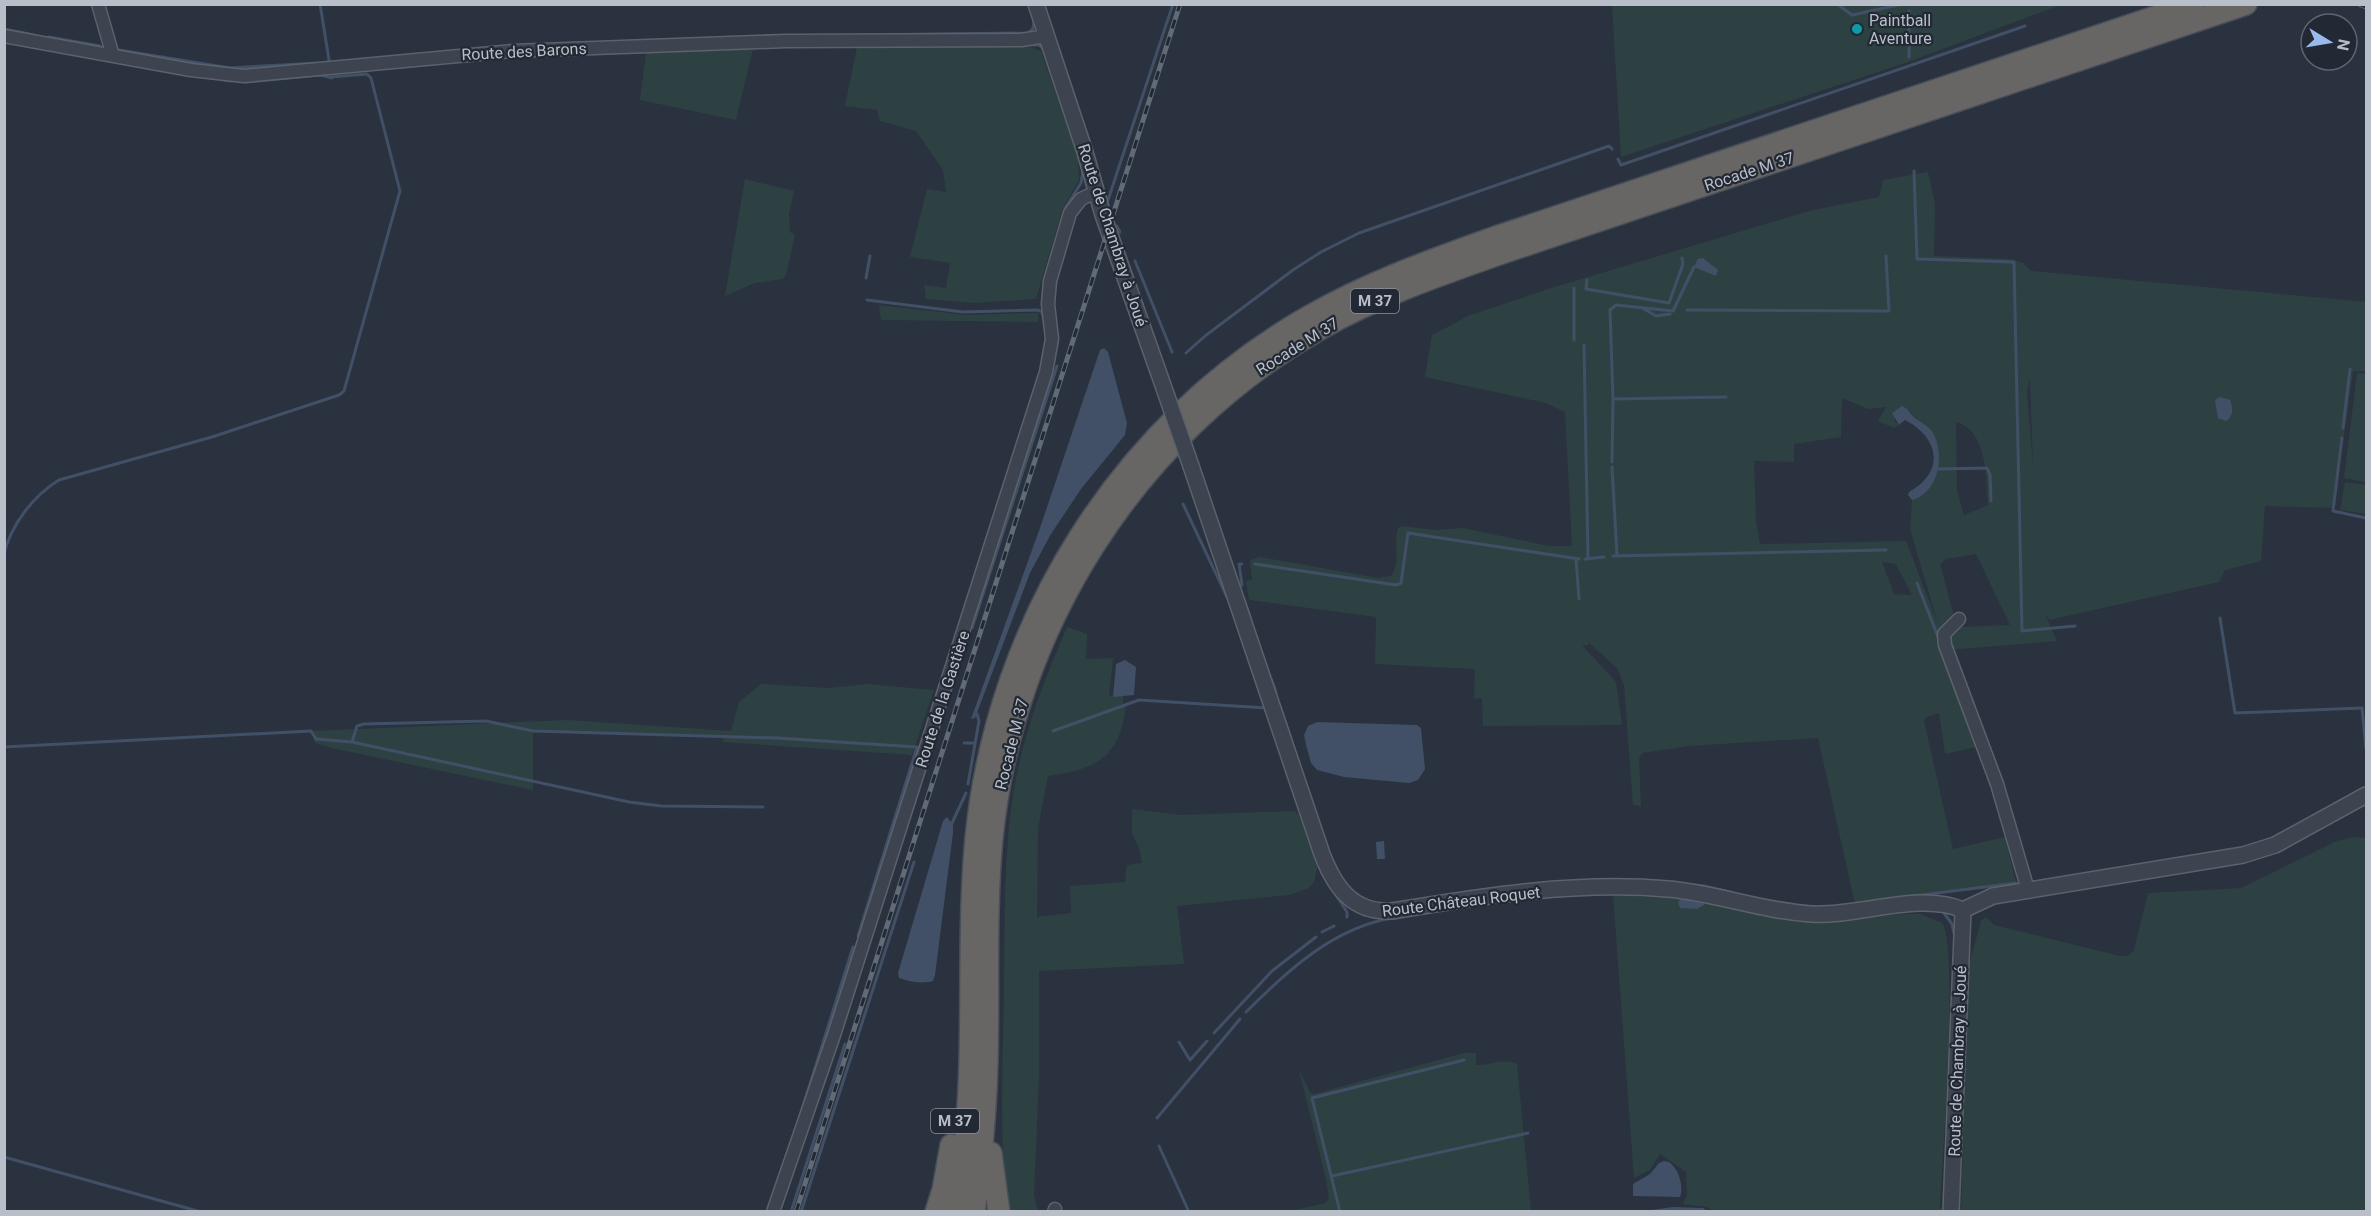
<svg xmlns="http://www.w3.org/2000/svg" width="2371" height="1216" font-family="Roboto,sans-serif">
	<style>
		.green { fill: #2e4142; fill-rule: evenodd }
		.water { fill: #415066 }
		.lines { fill: none; stroke-linecap: round; stroke-linejoin: round }
		.stream { stroke: #415066; stroke-width: 3 }
		.minor-casing { stroke: #5b626c; stroke-width: 15 }
		.tertiary-casing { stroke: #5b626c; stroke-width: 18 }
		.trunk-casing { stroke: #484f59; stroke-width: 24 }
		.minor { stroke: #3d444f; stroke-width: 12 }
		.tertiary { stroke: #3d444f; stroke-width: 15 }
		.trunk { stroke: #686664; stroke-width: 21 }
		.rail-casing { stroke: #616a77; stroke-width: 5 }
		.rail { stroke: #222934; stroke-width: 3; stroke-dasharray: 9; stroke-linecap: butt }
		.tertiary-bridge-casing { stroke: #5b626c; stroke-width: 18; stroke-linecap: butt }
		.tertiary-bridge { stroke: #3d444f; stroke-width: 15 }
		.culture-dot { fill: #0f9aa8; stroke: #222934; stroke-width: 2 }
		.labels { text-anchor: middle; stroke-width: 4.5; stroke-linejoin: round; paint-order: stroke }
		.shield { fill: #222934; stroke: #8c929c; stroke-width: 1.5 }
		.shield-label { font-size: 15px; font-weight: bold; fill: #b9bfc9 }
		.poi-label { font-size: 16px; fill: #b9bfc9; stroke: #222934; text-anchor: start }
		.street-label { font-size: 16px; fill: #b9bfc9; stroke: #222934 }
	</style>
	<rect width="100%" height="100%" fill="#29323e"/>
	<!-- green -->
	<path class="green" d="M1612,5V4L2060,5L1908,62L1621,157Z
		M857,47H1030L1041,51L1078,158L1079,180L1063,208L1036,299L973,303L926,299L924,285L946,288L950,263L910,257L927,189L946,192L943,170L916,131L880,121L877,110L845,106Z
		M753,49L736,120L640,100L646,53Z
		M1928,172L1935,204L1934,256L2011,259L2023,263L2031,271L2366,302V371H2353L2334,508L2265,506L2261,561L2225,570L2219,582L2049,620L2043,609L2057,641L1947,650L1977,747L1945,754L1939,713L1926,717L1924,721L1953,849L2005,837L2016,883L1855,904L1818,738L1689,746L1642,753L1639,759L1641,806L1633,805L1624,685L1617,668L1588,642L1589,645H1582L1616,682L1622,725L1483,726L1482,698L1474,699L1475,669L1375,664L1376,617L1249,600L1246,581L1252,580L1250,560L1260,557L1378,578L1391,576C1401,564 1393,543 1398,528L1402,526L1435,530L1463,528L1549,546H1572L1565,412L1546,403L1425,377L1432,335L1468,316L1548,289L1809,211L1879,197L1883,180ZM2030,378L2033,466L2027,392ZM1842,398L1868,409L1886,407L1878,421L1894,428L1899,425L1894,420L1909,410L1914,417L1928,426C1933,451 1947,490 1912,500L1910,529L1938,624L1906,541L1760,544L1756,521L1754,461L1794,462V444L1841,437ZM1956,422C1988,431 1986,478 1988,505L1964,515L1957,491ZM1976,554L2010,625L1957,627L1940,564L1946,559ZM1882,562L1896,564L1912,595L1894,594Z
		M745,179L794,191L789,214L790,232L795,235L786,275L782,279L755,283L725,296Z
		M879,305L966,315L1038,313V322L881,320Z
		M2357,373L2366,374V482L2344,478Z
		M2345,482L2366,485V514L2340,510Z
		M1067,627L1087,634L1086,659L1113,658L1109,696L1123,694V706L1126,705C1120,758 1097,769 1048,776L1038,828L1037,917L1071,913L1070,886L1125,882L1127,865L1142,863L1139,848L1132,834V809L1181,815L1295,811L1299,815L1317,867L1314,882L1309,888L1289,895L1177,906L1184,964L1039,971V1076L1034,1195L1038,1211L1007,1212C999,1137 1003,1063 1004,988C1005,921 1003,845 1016,779C1026,726 1046,676 1067,627Z
		M761,684L828,688L867,684L934,690L912,755L722,742L725,737L533,731V790L336,749L315,743L311,731L568,720L731,731L739,702Z
		M2354,837L2366,838V1211H1961L1969,965L1981,921L1986,917L1994,925L2120,956H2128L2134,950L2148,893L2241,888L2337,841Z
		M1613,895L1691,899L1814,923L1903,914H1920L1942,923C1959,943 1942,1167 1940,1208H1945V1211L1719,1212L1703,1206L1685,1205L1683,1203L1687,1196L1686,1172L1660,1154L1650,1170L1634,1178Z
		M1464,1053H1476V1065C1493,1066 1498,1057 1517,1064L1531,1211H1291L1325,1203L1329,1199L1326,1179L1299,1070L1310,1092L1314,1094Z"/>
	<!-- water -->
	<path class="water" d="M1703,258L1718,270L1716,276L1694,267L1698,259Z
		M1104,348L1108,352L1127,423L1125,435L1081,489L1051,534L1030,573L975,718L971,719L1041,525L1100,350Z
		M2220,397L2230,400C2233,408 2234,415 2226,421L2218,418L2215,400Z
		M1902,406C1908,408 1910,414 1915,418C1922,423 1928,425 1933,433C1945,454 1939,493 1912,500L1908,495L1909,492C1945,472 1940,438 1905,420L1899,425L1892,413Z
		M1125,660L1136,667L1134,695L1113,697L1116,664Z
		M1317,722L1417,725L1421,728L1425,769L1418,780L1409,783L1344,777L1317,770L1311,763L1307,749L1304,735L1308,726Z
		M947,817L953,825V833L935,975L933,981C923,984 909,982 899,978L898,973L943,821Z
		M1384,841L1385,859H1377L1376,842Z
		M1681,899L1704,903V905L1697,909L1680,908L1678,902Z
		M1664,1161L1669,1162C1679,1169 1684,1186 1680,1197L1633,1196V1184L1650,1174L1659,1163Z
		M1673,1207L1703,1208L1707,1211H1644Z"/>
	<g class="lines">
		<!-- stream -->
		<path class="stream" d="M320,4L329,60
			M1837,4L1852,15L1903,4
			M4,29L34,35
			M859,35L1028,33L1033,29L1034,21
			M49,37L100,46
			M1023,45H1039L1045,50
			M119,50L230,68L317,63
			M1909,57V11
			M224,80L231,81
			M246,82L321,75L332,78
			M1618,159L1621,165L2025,26
			M1914,171L1917,259L2014,262L2022,631L2075,626
			M1107,203L1173,4
			M1060,226L1066,207L1081,183L1083,171
			M1117,226L1120,232
			M1135,261L1172,352
			M1694,267L1673,311L1616,305L1610,310L1613,399L1726,397
			M866,278L870,256
			M1587,280L1586,289L1669,303L1683,264L1682,258
			M867,300L963,312L1038,310L1042,312L1045,326
			M1644,309L1656,316L1670,314
			M1687,310L1889,311L1886,256
			M1574,340V288
			M1584,345L1588,559
			M1186,353L1205,336L1293,270L1321,252L1359,233L1609,146L1612,149
			M2343,428L2350,369
			M2342,438L2333,511L2366,518
			M1612,462L1613,399
			M1612,467L1617,555
			M1938,469L1987,468L1990,475L1991,501
			M1183,504L1227,597
			M4,554C11,525 33,496 59,480L212,437L339,395L344,391L400,191L371,78L367,74L331,77
			M1613,556L1886,550
			M1576,559L1579,599
			M1585,559L1604,557
			M1242,564H1239L1242,585
			M1255,564L1396,585L1401,583L1408,533L1579,559
			M1917,583L1940,642
			M1243,597L1250,617
			M2220,618L2235,713L2362,708L2366,749
			M972,628L1057,366
			M1267,669L1276,692
			M1280,706L1292,743
			M1053,731L1139,700L1267,708
			M352,742L629,802L661,806L763,807
			M964,743H974
			M4,747L311,731L316,739L352,742L357,726L364,724L486,721L533,731L777,738L917,747L858,936
			M968,784L979,721L977,714
			M952,823L966,793
			M1322,873L1347,912V917
			M1656,881L1704,886L1730,892
			M1914,896L2016,883
			M1944,913L1952,924L1955,938
			M1322,932L1334,926
			M1246,1012C1287,971 1334,927 1393,918
			M1214,1033L1272,971L1316,937
			M1179,1042L1190,1060L1207,1041
			M800,1116L853,947
			M1157,1118L1240,1019
			M1159,1146L1189,1212
			M4,1157L201,1212
			M1332,1176L1528,1133
			M791,1212L845,1044
			M801,1212L914,862
			M986,1212L988,1201
			M1340,1212L1312,1098L1464,1060"/>
		<defs>
			<path id="minor" d="M98,4L113,56
				M4,36L191,70L244,76L513,51L786,41L1021,40L1047,36
				M1959,619L1944,634L1945,645L1997,784L2028,890
				M773,1212L834,1035L1046,372L1052,339L1048,304L1050,281L1070,213L1081,199L1096,192
				M1054,1212L1055,1209"/>
			<path id="tertiary" d="M1036,4L1085,152L1103,215L1165,391
				M1191,466L1322,854C1335,888 1353,913 1392,911C1483,896 1576,881 1668,889C1716,893 1762,911 1811,914C1859,917 1920,891 1963,910
				M1963,910L1993,896L2243,855L2275,845L2366,795
				M1951,1212L1963,910"/>
			<path id="trunk" d="M991,1153L999,1212
				M936,1212L943,1190L951,1145
				M957,1212C964,1161 969,1110 970,1059C972,985 969,911 976,838C997,623 1121,423 1310,316C1369,282 1432,260 1496,237L2194,4
				M974,1212C981,1162 986,1112 987,1061C989,987 985,912 992,838C1013,628 1135,436 1318,330C1376,297 1439,275 1502,253L2246,4"/>
		</defs>
		<!-- minor casing -->
		<use href="#minor" class="minor-casing"/>
		<!-- tertiary casing -->
		<use href="#tertiary" class="tertiary-casing"/>
		<!-- trunk casing -->
		<use href="#trunk" class="trunk-casing"/>
		<!-- minor -->
		<use href="#minor" class="minor"/>
		<!-- tertiary -->
		<use href="#tertiary" class="tertiary"/>
		<!-- trunk -->
		<use href="#trunk" class="trunk"/>
		<defs>
			<path id="rail" d="M2359,4L2366,7
				M796,1212L1180,4"/>
		</defs>
		<!-- rail casing -->
		<use href="#rail" class="rail-casing"/>
		<!-- rail -->
		<use href="#rail" class="rail"/>
		<defs>
			<path id="tertiary-bridge" d="M1165,391L1191,466"/>
		</defs>
		<!-- tertiary-bridge casing -->
		<use href="#tertiary-bridge" class="tertiary-bridge-casing"/>
		<!-- tertiary-bridge -->
		<use href="#tertiary-bridge" class="tertiary-bridge"/>
	</g>
	<!-- markers -->
	<circle class="culture-dot" cx="1857" cy="29" r="6"/>
	<g class="labels">
		<!-- shield labels -->
		<g class="shield">
			<rect x="1351" y="289" width="48" height="24" rx="4.5"/>
			<rect x="931" y="1109" width="48" height="24" rx="4.5"/>
		</g>
		<g class="shield-label">
			<text x="1375" y="306">M 37</text>
			<text x="955" y="1126">M 37</text>
		</g>
		<!-- poi labels -->
		<g class="poi-label">
			<text x="1869" y="26">Paintball<tspan x="1869" dy="18">Aventure</tspan></text>
		</g>
		<!-- street labels -->
		<g class="street-label">
			<text transform="translate(524 51) rotate(-3)" y="6">Route des Barons</text>
			<text transform="translate(1749 171) rotate(-18)" y="6">Rocade M 37</text>
			<text transform="translate(1113 235) rotate(72)" y="6">Route de Chambray à Joué</text>
			<text transform="translate(1297 346) rotate(-32)" y="6">Rocade M 37</text>
			<text transform="translate(942 699) rotate(-72)" y="6">Route de la Gastière</text>
			<text transform="translate(1011 744) rotate(-76)" y="6">Rocade M 37</text>
			<text transform="translate(1461 901) rotate(-7)" y="6">Route Château Roquet</text>
			<text transform="translate(1957 1061) rotate(-88)" y="6">Route de Chambray à Joué</text>
		</g>
	</g>
	<!-- border -->
	<rect width="2371" height="1216" fill="none" stroke="#b9bfc9" stroke-width="12"/>
	<!-- north arrow -->
	<g transform="translate(2329 42) rotate(101)"><circle r="28" fill="#222934" stroke="#5e6570" stroke-width="1.5"/>
	<path d="M0-4.5L10 22L0 15L-10 22Z" fill="#9abaed"/>
	<text y="-9" font-size="16" font-weight="bold" text-anchor="middle" fill="#b9bfc9">N</text>
	</g>
</svg>
